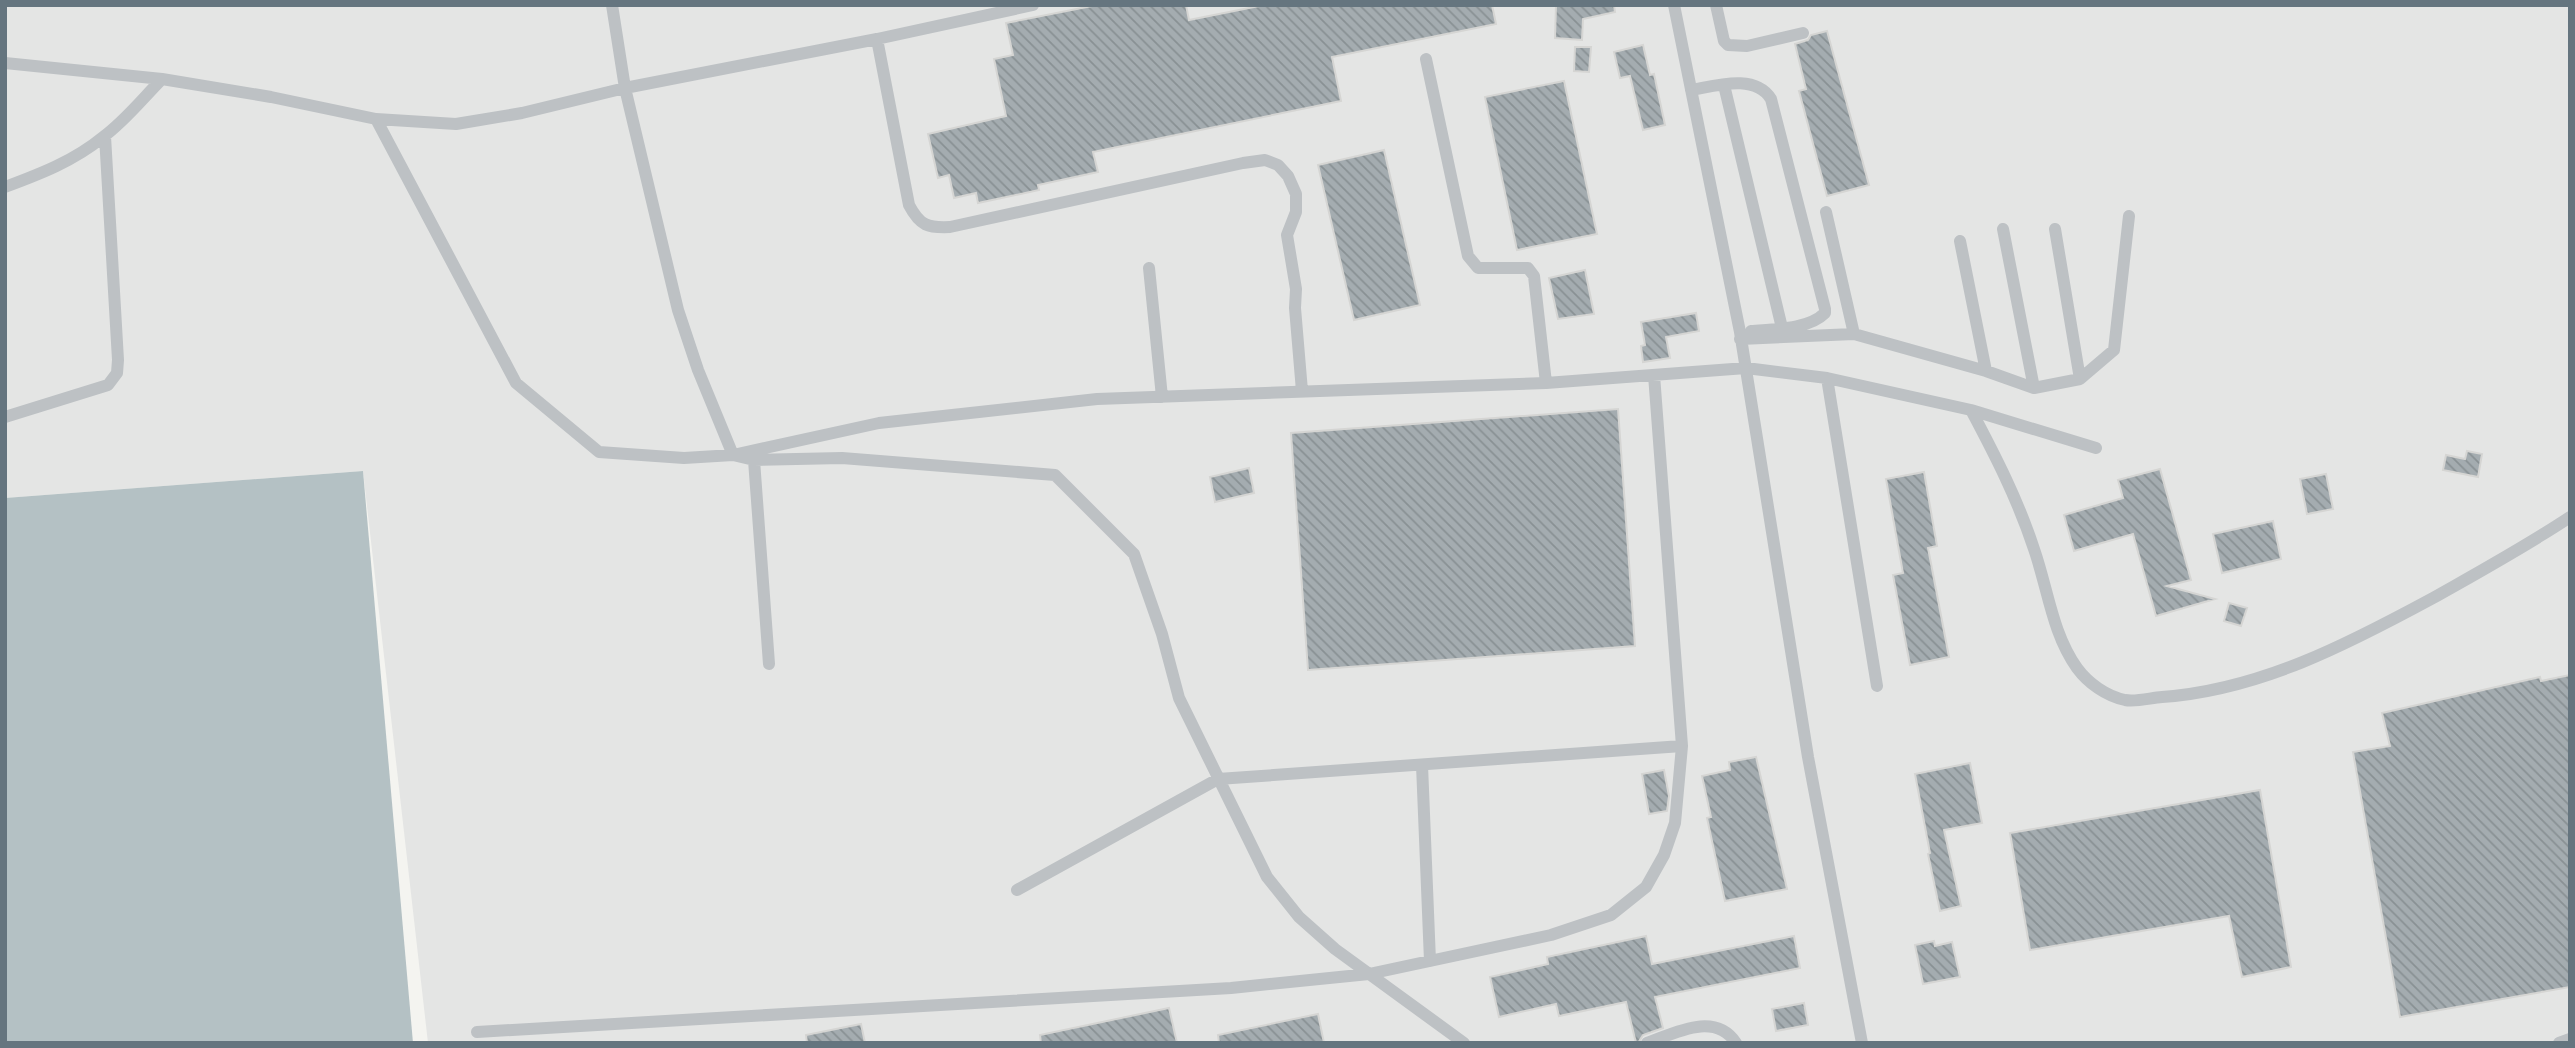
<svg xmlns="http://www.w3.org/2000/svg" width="2575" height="1048" font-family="Montserrat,sans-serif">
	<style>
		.built { fill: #e4e5e4 }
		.water { fill: #b4c1c4 }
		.building { fill: url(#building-back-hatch); stroke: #d5d5d3; stroke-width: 2 }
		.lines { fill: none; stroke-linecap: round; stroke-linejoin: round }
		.service { stroke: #bdc1c4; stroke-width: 12 }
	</style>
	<defs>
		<pattern id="building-back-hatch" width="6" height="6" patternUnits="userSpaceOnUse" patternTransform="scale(1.75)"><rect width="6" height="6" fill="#a4acb0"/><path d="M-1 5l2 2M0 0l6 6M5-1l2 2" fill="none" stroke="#899194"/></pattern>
	</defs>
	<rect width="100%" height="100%" fill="#f4f4f0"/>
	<!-- built -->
	<path class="built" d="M5,5H2570V1043H428L363,471L5,498Z"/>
	<!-- water -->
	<path class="water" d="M363,471L413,1043H5V498Z"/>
	<!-- building -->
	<path class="building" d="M1097,5H1186L1189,20L1264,5H1492L1496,24L1332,57L1341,101L1093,152L1098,172L1038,185L1039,190L978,203L976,193L954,198L949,175L938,178L928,134L1006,116L994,59L1013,55L1006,23Z
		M1556,5H1614L1615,12L1583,19L1582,40L1555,38Z
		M1827,31L1869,185L1827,196L1799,91L1806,89L1795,44L1808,40L1811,35Z
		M1643,45L1650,75L1654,74L1665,125L1643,130L1630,76L1620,78L1614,52Z
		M1575,47H1591L1589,72L1574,71Z
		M1564,81L1597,234L1517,250L1485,97Z
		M1384,150L1420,305L1354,320L1318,165Z
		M1585,270L1594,314L1558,319L1549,278Z
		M1696,313L1699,331L1666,337L1670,358L1643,362L1641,346L1645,345L1641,322Z
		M1618,409L1635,646L1308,670L1291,433Z
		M2467,451L2482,454L2478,477L2443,470L2446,455L2465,459Z
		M1249,468L1254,493L1215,502L1210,477Z
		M2160,469L2191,580L2167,586L2215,599L2156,616L2133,534L2074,551L2064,515L2123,498L2118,480Z
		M1924,472L1937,546L1928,548L1949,657L1910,665L1893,575L1903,573L1886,479Z
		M2326,474L2333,509L2307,514L2300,479Z
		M2273,521L2281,559L2222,573L2213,534Z
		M2229,603L2247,608L2241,626L2224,621Z
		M2570,675V987L2400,1017L2353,752L2390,746L2382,713L2540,677L2541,681Z
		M1756,757L1787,889L1725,901L1707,818L1711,817L1702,776L1730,770L1729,762Z
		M1970,763L1982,823L1944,830L1961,906L1940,911L1928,854L1930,853L1915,774Z
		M1664,770L1669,796L1667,811L1649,814L1642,774Z
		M2260,790L2291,967L2242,977L2229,916L2030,950L2010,833Z
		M1646,936L1652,964L1794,936L1800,968L1655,997L1663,1028L1643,1035L1638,1043H1636L1626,1002L1559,1016L1556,1004L1499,1017L1490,977L1548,964L1547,957Z
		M1934,941L1935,946L1952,942L1960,977L1923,984L1915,945Z
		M1804,1003L1808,1025L1776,1031L1772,1009Z
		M1169,1008L1177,1043H1041L1040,1035Z
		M1318,1014L1324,1043H1219L1218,1035Z
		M861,1024L865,1043H807L806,1035Z"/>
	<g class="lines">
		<!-- service -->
		<path class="service" d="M612,5L625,88L678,310L698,370L733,455L754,460L842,458L1055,475L1134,554L1162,634L1179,698L1267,877L1299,917L1335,949L1464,1043
			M1674,5L1740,332L1808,757L1862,1043
			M1716,5L1724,41L1728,45L1747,46L1803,33
			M877,39L909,205C920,226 928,228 950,227L1243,163L1265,160L1278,165L1288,176L1296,194V212L1287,235L1296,289L1295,308L1302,391
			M1426,59L1468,256L1478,268H1528L1534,276L1546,383
			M5,63L162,79L271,97L376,119L456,124L522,113L625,88L877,39L1033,5
			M1724,85L1782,328
			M1691,90C1715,86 1755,73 1771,99L1825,309V313C1808,330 1773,329 1751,331
			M376,119L516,383L599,452L684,458L733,455L879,423L1097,399L1546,383L1746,368L1827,378L1971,410L2096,448
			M5,187C40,174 74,161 103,137C125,121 143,98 162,79
			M1826,212L1854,334
			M2003,229L2034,388
			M2055,229L2080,379
			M1960,241L1986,371
			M1149,268L1162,397
			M1740,339L1854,334L1986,371L2034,388L2080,379L2114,350L2129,216
			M1827,378L1877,686
			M1971,410C1995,455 2018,500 2034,549C2048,589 2052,633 2077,668C2088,683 2106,696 2125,700C2136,702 2150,698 2162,697C2260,690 2348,644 2433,598C2479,572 2525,547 2570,517
			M5,417L108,385L117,373L118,360L105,136
			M754,460L769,664
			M1422,765L1430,961
			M1017,890L1218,779L1682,746L1654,375
			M477,1032L1231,988L1369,974L1551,935L1611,915L1646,887L1664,855L1675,823L1682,746
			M1647,1043C1675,1033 1715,1011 1736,1043
			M2559,1043L2570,1039"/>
	</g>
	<!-- border -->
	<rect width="2575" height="1048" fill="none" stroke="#65757f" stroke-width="14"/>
</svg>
